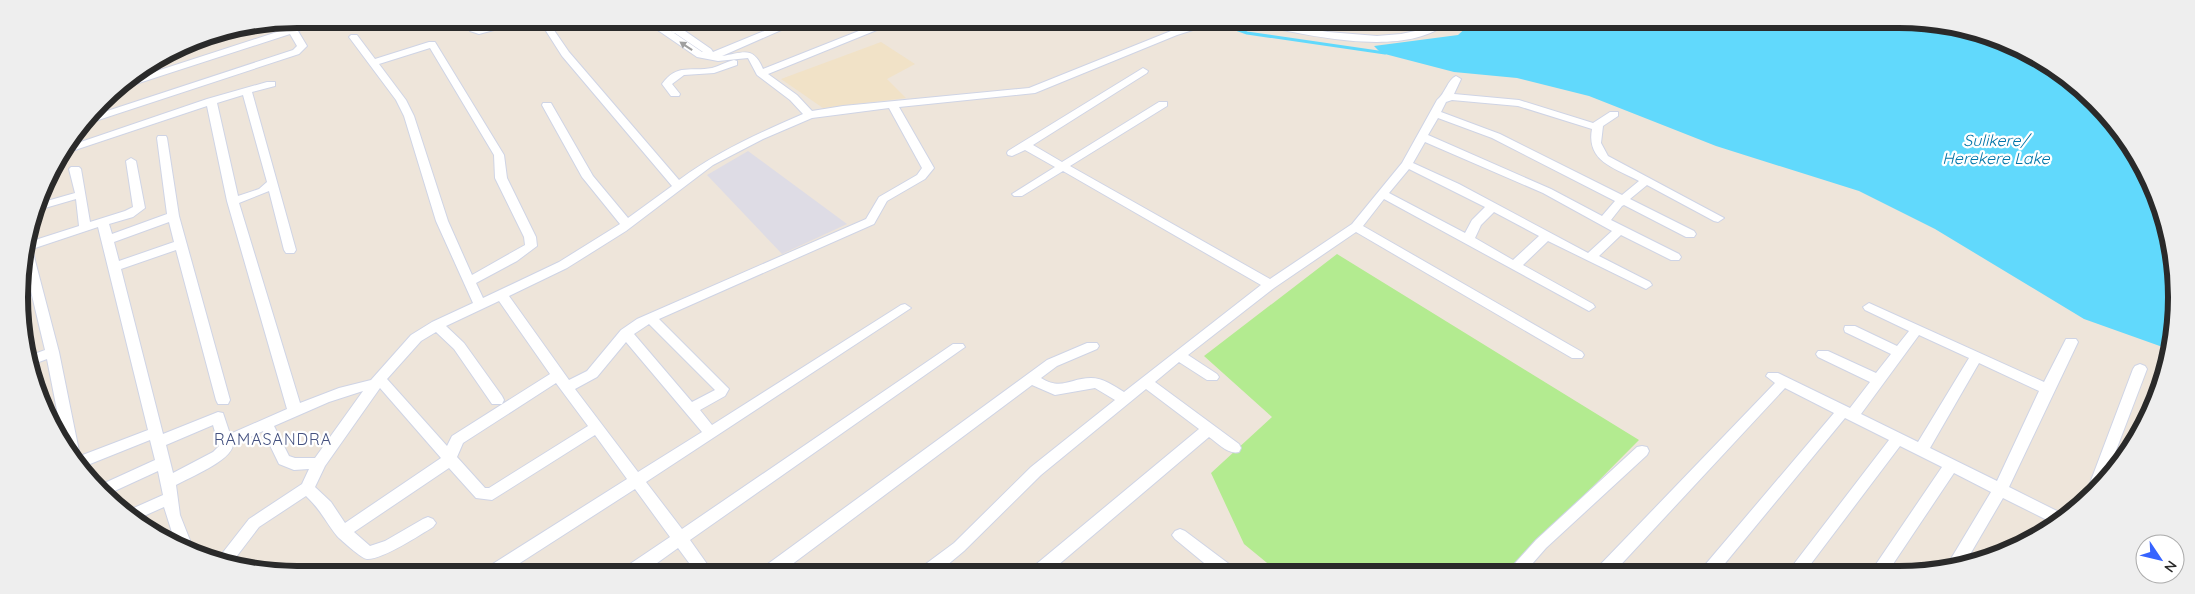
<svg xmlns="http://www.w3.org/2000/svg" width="2195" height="594" font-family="Quicksand,sans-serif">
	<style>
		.industrial { fill: #dedce5 }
		.education { fill: #f1e2c7 }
		.green { fill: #b3eb90 }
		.water { fill: #61d9fc }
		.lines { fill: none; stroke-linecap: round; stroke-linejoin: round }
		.stream { stroke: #61d9fc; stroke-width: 3 }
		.minor-casing { stroke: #cfd4e5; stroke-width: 2 }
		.minor { fill: #fff; fill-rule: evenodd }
		.oneway { fill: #9f9f9f }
		.labels { text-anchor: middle; stroke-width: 4.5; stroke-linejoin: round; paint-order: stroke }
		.water-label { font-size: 16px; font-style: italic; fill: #0075a8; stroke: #fff }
		.neighbourhood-label { font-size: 16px; letter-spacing: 1px; fill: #455280; stroke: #fff }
		.rim { fill: none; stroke: #2a2a2a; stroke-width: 6 }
	</style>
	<rect width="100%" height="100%" fill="#eee5da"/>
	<!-- industrial -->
	<path class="industrial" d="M748,151L847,224L782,254L707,175Z"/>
	<!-- education -->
	<path class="education" d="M881,42L915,64L887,79L906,98L823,108L781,79Z"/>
	<!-- green -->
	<path class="green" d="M1337,254L1639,440L1508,572H1278L1244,544L1211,473L1272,417L1204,356Z"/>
	<!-- water -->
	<path class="water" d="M1471,23L1952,24L2052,65L2129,142L2171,242V350L2084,319L1935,229L1859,191L1716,146L1589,96L1517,78L1454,72L1381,53L1374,46L1458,35Z"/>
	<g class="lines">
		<!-- stream -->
		<path class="stream" d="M1216,22L1247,33L1385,53"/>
		<defs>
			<path id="minor" d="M317,19H331L298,31L307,46L299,54L86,124L92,116L293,50L297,46L290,34L111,92L123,82Z
				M462,19H472L477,27L479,28L515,19L532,20L479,34L470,31Z
				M539,20H547L569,52L679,180C717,152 759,133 803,114L790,100L757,75L748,58L718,61L697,57L643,20H654L674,33L656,20H667L678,27L698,20H712L685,31L711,49L713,52L791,20H804L722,56C743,53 753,45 763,69L884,21H895L894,23L768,74L797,95L812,111L843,106L1029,88L1171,31L1204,22H1218L1177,35L1035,93L899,107L934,168L925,179L887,201L874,224L659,319L729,389L725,396L700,410L712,425L901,305L905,304L911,308L646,482L682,529L953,344H963L965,347L690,540L712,571H695L678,548L646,571H625L627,566L670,537L635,489L509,570H489L491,565L627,479L595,435L492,500L476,498L449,468L354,532L370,546L385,541L423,519L428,517L433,519L436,523L433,527C420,535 382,560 367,559C362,559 341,540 337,536C325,521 321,510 306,496L259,527L230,565L217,560L249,519L302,484L309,469L294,470L279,464L263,431L233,445C231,461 190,477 176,485L180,515L193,548L191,551L176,545L164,507L137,519L127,511L163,495L158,471L108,494L98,486L155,460L150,440L80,468L76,467L63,441L47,359L31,365L29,356L45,350L30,287L21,290L20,282L28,279L24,262L29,242L79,226L76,199L38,210L40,203L75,193L69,169L71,167H79L81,169L90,222L125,211L133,207L126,161L131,158L136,161L145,208L133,217L109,224L112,234L167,214L157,138L158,136H166L167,138L179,216L230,400L228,404H218L216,400L176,250L121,269L163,434L218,412L223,413L230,434L287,409L227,201L207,106L63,154L69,146L207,99L267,82H275V86L252,92L296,250L294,253H286L284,250L269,191L239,203L300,403L339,388L371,380L411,335L432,322L473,303L436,221L404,116L396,100L349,37L351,35H357L375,59L429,42H435L504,155L507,178L536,237L537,246L517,261L476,283L483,298L559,262L620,224L582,177L542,105L543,103H551L593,176L628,218L672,186L562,56ZM674,33H675L703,52H702ZM430,48L494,155L495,178L524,237L525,245L472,275L448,221L414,116L406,100L379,64ZM243,95L267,182L259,189L238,196L217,103ZM889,108L922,168L917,175L879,197L866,219L637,319L621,330L587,371L569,380L509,296L567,268L626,231L713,165L763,139L812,118ZM169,222L174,242L119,261L114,242ZM98,227L148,430L80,456L59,352L32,249ZM499,301L550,374L452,436L447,446L387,379L421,341L436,332L454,349L492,404H502L504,400L502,396L464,343L446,326ZM649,324L715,390L692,402L634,334ZM626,342L702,432L638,472L575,389L597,377ZM556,383L588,426L489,488H485L457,457L463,443ZM380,388L441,458L345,523L331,502L315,487L325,466ZM363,391L315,458H295L289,456L274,426L329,402ZM213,425L219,446L213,452L173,473L166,445Z
				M1253,22H1271L1328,32L1377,36L1401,34L1420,30L1436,22H1448C1406,59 1308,35 1258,25Z
				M214,35L213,38L186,47H179L191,40Z
				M734,60L737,61V65L714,73L684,75L672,84L680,94L679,96H671L662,84C677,63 691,72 712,68C719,66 726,62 734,60Z
				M1143,68L1148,71L1147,73L1033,145L1062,162L1159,102H1167V106L1070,166L1270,279L1352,224L1402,163L1437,100C1445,94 1448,79 1456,76L1461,79L1454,94L1519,100L1593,123L1610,112H1618V116L1603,126L1601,143L1608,156L1724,218L1718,222L1714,221L1647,185L1630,199L1694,231L1696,234L1694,237H1686L1624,205L1622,206L1611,220L1679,254L1681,257L1679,260H1671L1621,235L1599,256L1650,282L1652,285L1646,289L1548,241L1523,265L1593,304L1595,307L1589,311L1384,199L1363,226L1582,352L1584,355L1582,358H1572L1356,232L1274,288L1188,355L1217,374L1219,377L1217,380H1207L1179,362L1155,382L1239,444L1241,448L1239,452C1228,455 1218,443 1209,437L1051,571H1032L1034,566L1199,429L1146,389L1041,475L964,551L940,571H921L923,566L954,543L1031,467L1115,400L1095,388L1055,395L1032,385L783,571H763L765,566L1047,360L1087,343H1097L1099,346L1097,349L1057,366L1041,378C1062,391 1070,378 1091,378C1103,378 1114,386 1124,392L1261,285L1063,171L1022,196H1014L1012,194L1055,167L1025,150L1012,156L1008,155L1007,153L1008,151ZM1452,100L1518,106L1592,129C1586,162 1615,168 1639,181L1622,195L1500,134L1441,112L1446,102ZM1438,118L1492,138L1615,201L1602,216L1551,189L1428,135ZM1425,142L1543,193L1612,231L1588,253L1459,184L1413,163ZM1409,169L1485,207L1472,220L1465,233L1389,193ZM1494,212L1539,236L1513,260L1475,238L1481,225Z
				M1869,303L2044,382L2066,339H2076L2078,342L2009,487L2067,516L2055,524L2003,498L1965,563L1948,569L1949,562L1991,492L1954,473L1887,573H1870L1942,467L1900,446L1804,573H1787L1889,440L1845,418L1717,573L1699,572L1834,413L1785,388L1614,572H1596L1598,567L1775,383L1766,376L1768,373H1778L1850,408L1870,382L1818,357L1816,354L1818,351H1828L1876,373L1891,354L1845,332L1844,329L1845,326H1855L1897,346L1909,331L1865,310L1863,307ZM1919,335L1969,358L1918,442L1861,414ZM1979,363L2039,391L1997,481L1930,448Z
				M2140,364L2145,366L2147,369L2107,474L2089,495L2087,491L2133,369L2135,366Z
				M1642,446L1647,447L1649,451L1647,455L1546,548L1525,572H1507L1536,540L1637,447Z
				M1180,529L1185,531L1233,567L1235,572H1215L1175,539L1172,535L1175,531Z"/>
		</defs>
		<!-- minor casing -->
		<use href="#minor" class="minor-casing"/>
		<!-- minor -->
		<use href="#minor" class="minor"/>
	</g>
	<!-- one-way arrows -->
	<defs><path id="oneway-solid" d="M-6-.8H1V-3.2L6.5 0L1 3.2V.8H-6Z" transform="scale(1.25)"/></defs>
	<use class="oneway" href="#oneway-solid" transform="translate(686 46) rotate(-146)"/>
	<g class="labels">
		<!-- water labels -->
		<g class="water-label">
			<text x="1996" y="146">Sulikere/<tspan x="1996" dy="18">Herekere Lake</tspan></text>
		</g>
		<!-- neighbourhood labels -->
		<g class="neighbourhood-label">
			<text x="273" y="445">RAMASANDRA</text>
		</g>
	</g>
	<!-- crop -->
	<path d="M0 0H2195V594H0ZM297 28H1899A269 269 0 0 1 2168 297V297A269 269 0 0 1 1899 566H297A269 269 0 0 1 28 297V297A269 269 0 0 1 297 28Z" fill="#eee" fill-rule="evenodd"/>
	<path class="rim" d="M297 28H1899A269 269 0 0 1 2168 297V297A269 269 0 0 1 1899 566H297A269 269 0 0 1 28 297V297A269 269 0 0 1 297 28Z"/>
	<!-- north arrow -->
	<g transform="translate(2160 559) rotate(125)"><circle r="24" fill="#ffffff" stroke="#aaaaaa"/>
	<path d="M0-4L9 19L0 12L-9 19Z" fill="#3663ff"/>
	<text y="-8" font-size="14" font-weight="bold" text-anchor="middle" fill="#2a2a2a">N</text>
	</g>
</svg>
